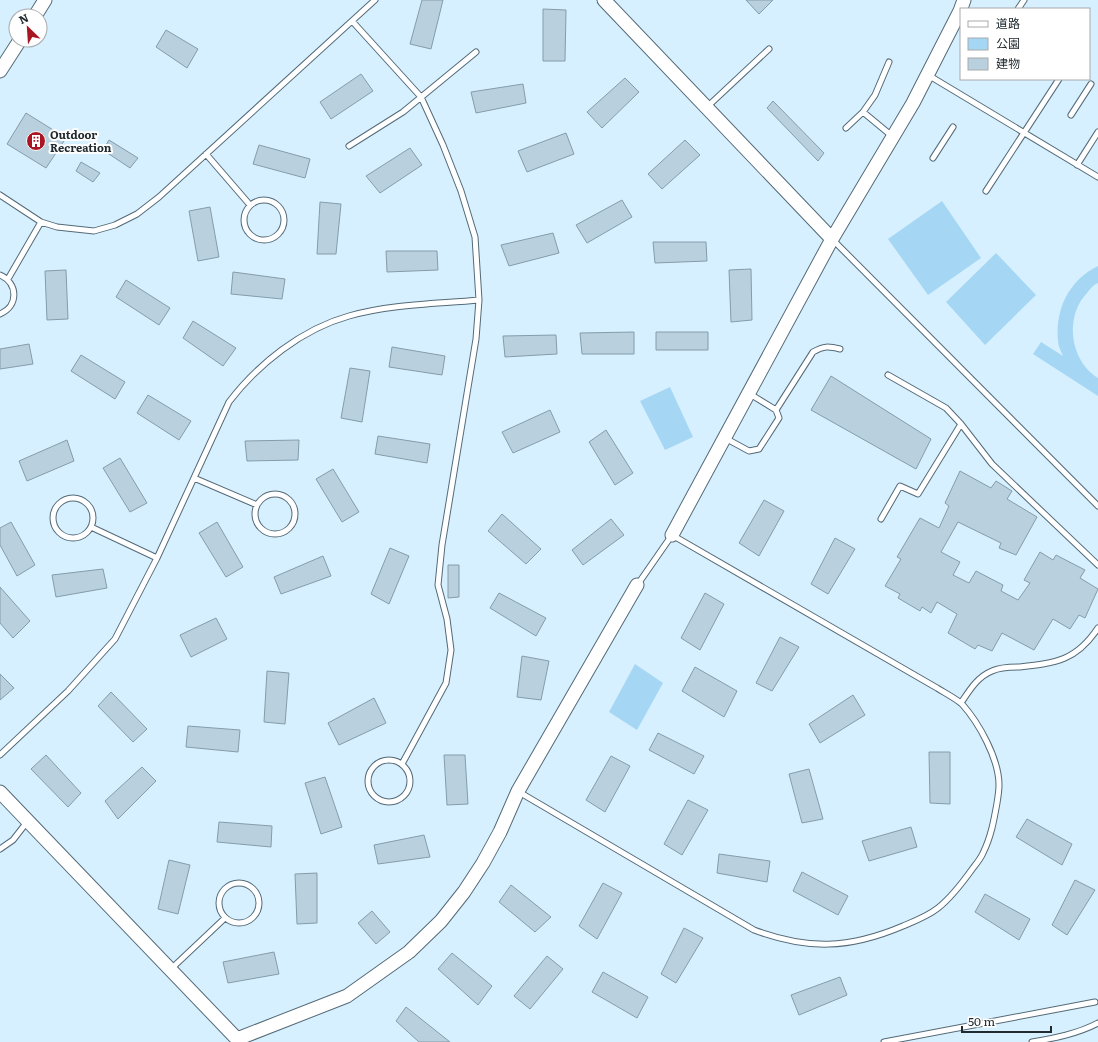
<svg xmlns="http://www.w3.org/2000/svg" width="1098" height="1042" font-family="Literata,'Noto Sans JP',serif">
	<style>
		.green { fill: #a5d7f4 }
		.building { fill: #b9d1df; stroke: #859caa }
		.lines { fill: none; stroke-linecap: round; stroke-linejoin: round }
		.service-casing { stroke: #546a77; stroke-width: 7 }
		.tertiary-casing { stroke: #546a77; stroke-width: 15 }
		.service { stroke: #fff; stroke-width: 5 }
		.tertiary { stroke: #fff; stroke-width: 13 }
		.labels { text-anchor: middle; stroke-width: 4; stroke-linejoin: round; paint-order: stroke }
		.poi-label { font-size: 11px; font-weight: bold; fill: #202a2f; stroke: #fff; text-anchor: start }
	</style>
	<rect width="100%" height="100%" fill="#d7f0ff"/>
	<!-- green -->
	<path class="green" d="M942,201L981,258L928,295L888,239Z
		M996,253L1036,295L985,345L946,302Z
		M1098,266V283C1093,285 1090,289 1087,293C1064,317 1070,361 1098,378V396L1033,354L1041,342L1063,356C1061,351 1058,346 1058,341C1055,309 1069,280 1098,266Z
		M670,387L693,437L665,450L640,401Z
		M635,664L663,683L637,730L609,712Z"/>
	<!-- building -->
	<path class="building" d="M422,0H443L431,49L410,44Z
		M746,0H773L759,14Z
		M543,9L566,10L565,61H543Z
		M166,30L198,49L187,68L156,47Z
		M361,74L373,91L331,119L320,102Z
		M625,78L639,92L602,128L587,112Z
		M523,84L526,103L476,113L471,92Z
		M773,101L824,153L818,161L767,108Z
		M26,113L66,138L46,168L7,144Z
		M566,133L574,154L527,172L518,151Z
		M109,140L138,158L130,168L103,150Z
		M685,140L700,155L662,189L648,174Z
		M259,145L310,159L305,178L253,164Z
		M410,148L422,165L380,193L366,176Z
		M81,162L100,173L93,182L76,171Z
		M622,200L632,217L587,243L576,225Z
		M320,202L341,204L336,254H317Z
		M210,207L219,257L198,261L189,211Z
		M553,233L559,253L509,266L501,245Z
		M653,242H706L707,261L655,263Z
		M386,251H437L438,270L387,272Z
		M751,269L752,320L731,322L729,270Z
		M66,270L68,319L47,320L45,271Z
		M233,272L285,279L282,299L231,294Z
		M126,280L170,308L159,325L116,297Z
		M193,321L236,348L223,366L183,338Z
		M634,332V354H582L580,333Z
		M656,332H708V350H656Z
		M556,335L557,354L505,357L503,336Z
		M29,344L33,364L0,369V349Z
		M392,347L445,356L442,375L389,367Z
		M81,355L125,382L115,399L71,371Z
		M350,368L370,371L362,422L341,418Z
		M831,376L931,439L916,469L811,410Z
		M148,395L191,421L179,440L137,413Z
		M550,410L560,432L513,453L502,432Z
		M606,430L633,473L615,485L589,442Z
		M378,436L430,444L427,463L375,454Z
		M67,440L74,461L27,481L19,461Z
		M299,440L298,460L247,461L245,441Z
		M120,458L147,503L130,512L103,468Z
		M333,469L359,512L342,522L316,479Z
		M960,471L991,488L996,481L1012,491L1007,499L1037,517L1016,555L999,548L1001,543L958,522L941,552L960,562L953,575L969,583L976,571L1003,585L1001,591L1018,600L1030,583L1024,580L1040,552L1053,560L1056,555L1085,570L1080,578L1098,589L1085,618L1079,615L1070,629L1053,619L1034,650L1002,633L992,651L978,645L975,649L948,633L957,614L937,602L931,613L922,607L920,611L898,598L900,594L885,586L901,559L897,557L920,518L939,528L949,506L945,503Z
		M764,500L784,511L759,556L739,543Z
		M502,514L541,549L526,564L488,531Z
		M611,519L624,535L583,565L572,550Z
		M11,522L35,565L17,576L0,545V528Z
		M217,522L243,567L226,577L199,533Z
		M835,538L855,549L828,594L811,584Z
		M390,548L409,556L389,604L371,594Z
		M323,556L331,576L281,594L274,577Z
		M448,565H459V597L448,598Z
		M103,569L107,588L56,597L52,575Z
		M0,587L30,621L13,638L0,623Z
		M499,593L546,618L536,636L490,608Z
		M705,593L724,604L700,650L681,638Z
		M216,618L227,639L191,657L180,635Z
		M780,637L799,647L772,691L756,683Z
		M522,656L549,661L541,700L517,697Z
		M695,667L737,691L724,717L682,691Z
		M267,671L289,673L285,724L264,722Z
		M0,674L14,688L0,700Z
		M111,692L147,729L133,742L98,706Z
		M853,695L865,715L820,743L809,724Z
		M374,698L386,723L339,745L328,723Z
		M188,726L240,730L238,752L186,747Z
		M658,733L704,756L694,774L649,750Z
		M929,752H950V804L930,803Z
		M46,755L81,793L68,807L31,769Z
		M444,755H465L468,804L447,805Z
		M611,756L630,766L605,812L586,800Z
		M142,767L156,781L118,819L105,801Z
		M809,769L823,819L802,823L789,774Z
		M325,777L342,827L321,834L305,783Z
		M688,800L708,810L682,855L664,844Z
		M1027,819L1072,844L1062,865L1016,837Z
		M219,822L272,826L271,847L217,842Z
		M911,827L917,847L869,861L862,841Z
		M424,835L430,857L378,864L374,845Z
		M719,854L770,861L767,882L717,873Z
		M169,860L190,865L178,914L158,909Z
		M802,872L848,896L838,915L793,891Z
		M317,873V923L297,924L295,874Z
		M1075,880L1095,890L1067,935L1052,925Z
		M603,883L622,893L597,939L579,926Z
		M511,885L551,917L535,932L499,902Z
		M985,894L1030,919L1019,940L975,912Z
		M372,911L390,932L376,944L358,923Z
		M684,928L703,938L676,983L661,974Z
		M274,952L279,974L228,983L223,962Z
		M452,953L492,986L478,1005L438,969Z
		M547,956L563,969L530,1009L514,996Z
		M603,972L648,997L637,1018L592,992Z
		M840,977L847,995L799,1015L791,995Z
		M406,1007L450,1042H419L396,1021Z"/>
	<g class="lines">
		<defs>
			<path id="service" d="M1018,9L1024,0
				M352,21L421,97L443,145L461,191L475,237L479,300L476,339L442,545L438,585L447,619L451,650L446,683L402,764
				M928,75L1098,177
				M707,107L769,49
				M863,112L892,136
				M1071,115L1091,84
				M846,128L863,112L875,95L889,62
				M349,146L403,112L476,52
				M206,154L250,205
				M933,158L953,127
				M1077,165L1098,132
				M986,191L1059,79
				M0,195L41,222L57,227L94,231L115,225L137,214L159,197L375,0
				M244 220a20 20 0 1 1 40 0a20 20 0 1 1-40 0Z
				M832,239L1098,506
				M0,275C18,283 19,306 0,314
				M8,279L41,222
				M888,375L946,408L961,424L992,464L1098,565
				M776,410L813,352C824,346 828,346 840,349
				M725,438L749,451L759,449L779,418L776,410L750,394
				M194,478L257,505
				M255 514a20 20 0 1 1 40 0a20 20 0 1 1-40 0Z
				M53 518a20 20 0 1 1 40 0a20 20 0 1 1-40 0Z
				M881,519L900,486L918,494L961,424
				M91,527L157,558
				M961,703C969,691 977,677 992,671C1000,667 1011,667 1019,667C1056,663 1076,661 1098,628
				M0,755L68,691L115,639L157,558L229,402C258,364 302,329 349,316C391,304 436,304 479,300
				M368 781a21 21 0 1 1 42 0a21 21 0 1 1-42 0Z
				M519,792L754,930C808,950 849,949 903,926C915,921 928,916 938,908C952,897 963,882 973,868C977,863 981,858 983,853C991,837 994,820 997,803C998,797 999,791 999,785C999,759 979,723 962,704C955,698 945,693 937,688L672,535L638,584
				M0,849L13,840L27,822
				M219 903a20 20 0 1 1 40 0a20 20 0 1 1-40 0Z
				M171,969L225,918
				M884,1042L1095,1002
				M1032,1042C1055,1038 1077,1034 1098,1023"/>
			<path id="tertiary" d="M604,0L832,239
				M35,16L45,0
				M0,71L20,40
				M672,535L832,239L913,103L960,11L964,0
				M0,792L237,1039L347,996L409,952L441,921L464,892L483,863L500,832L518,791L637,585"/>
		</defs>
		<!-- service casing -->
		<use href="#service" class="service-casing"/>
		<!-- tertiary casing -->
		<use href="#tertiary" class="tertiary-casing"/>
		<!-- service -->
		<use href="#service" class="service"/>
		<!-- tertiary -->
		<use href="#tertiary" class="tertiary"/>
	</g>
	<!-- icons -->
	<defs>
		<symbol id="building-disc" viewBox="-11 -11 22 22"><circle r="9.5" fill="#aa1523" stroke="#fff"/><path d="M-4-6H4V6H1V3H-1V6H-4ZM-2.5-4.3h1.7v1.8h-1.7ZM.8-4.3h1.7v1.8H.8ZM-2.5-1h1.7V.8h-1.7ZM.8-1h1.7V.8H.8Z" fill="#fff"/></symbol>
	</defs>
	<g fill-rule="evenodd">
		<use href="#building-disc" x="25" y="130" width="22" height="22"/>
	</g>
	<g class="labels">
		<!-- poi labels -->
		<g class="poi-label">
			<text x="50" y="139">Outdoor<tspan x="50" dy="13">Recreation</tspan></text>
		</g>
	</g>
	<!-- legend -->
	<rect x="960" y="8" width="130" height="72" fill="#ffffff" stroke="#a6aaac"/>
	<rect x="968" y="21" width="20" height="6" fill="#ffffff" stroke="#a6aaac"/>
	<text x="996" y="28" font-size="12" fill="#202a2f">道路</text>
	<rect x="968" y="38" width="20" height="12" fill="#a5d7f4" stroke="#a6aaac"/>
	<text x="996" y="48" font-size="12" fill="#202a2f">公園</text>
	<rect x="968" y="58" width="20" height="12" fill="#b9d1df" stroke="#a6aaac"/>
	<text x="996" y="68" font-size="12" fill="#202a2f">建物</text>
	<!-- north arrow -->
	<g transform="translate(28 28) rotate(335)"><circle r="19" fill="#ffffff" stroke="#a6aaac"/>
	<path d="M0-3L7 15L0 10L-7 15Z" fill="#aa1523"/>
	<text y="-6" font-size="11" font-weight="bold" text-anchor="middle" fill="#202a2f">N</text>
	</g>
	<!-- scale -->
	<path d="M962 1026v6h89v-6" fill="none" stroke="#202a2f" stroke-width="2"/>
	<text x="968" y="1026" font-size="12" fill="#202a2f" stroke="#ffffff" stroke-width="3" paint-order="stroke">50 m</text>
</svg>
